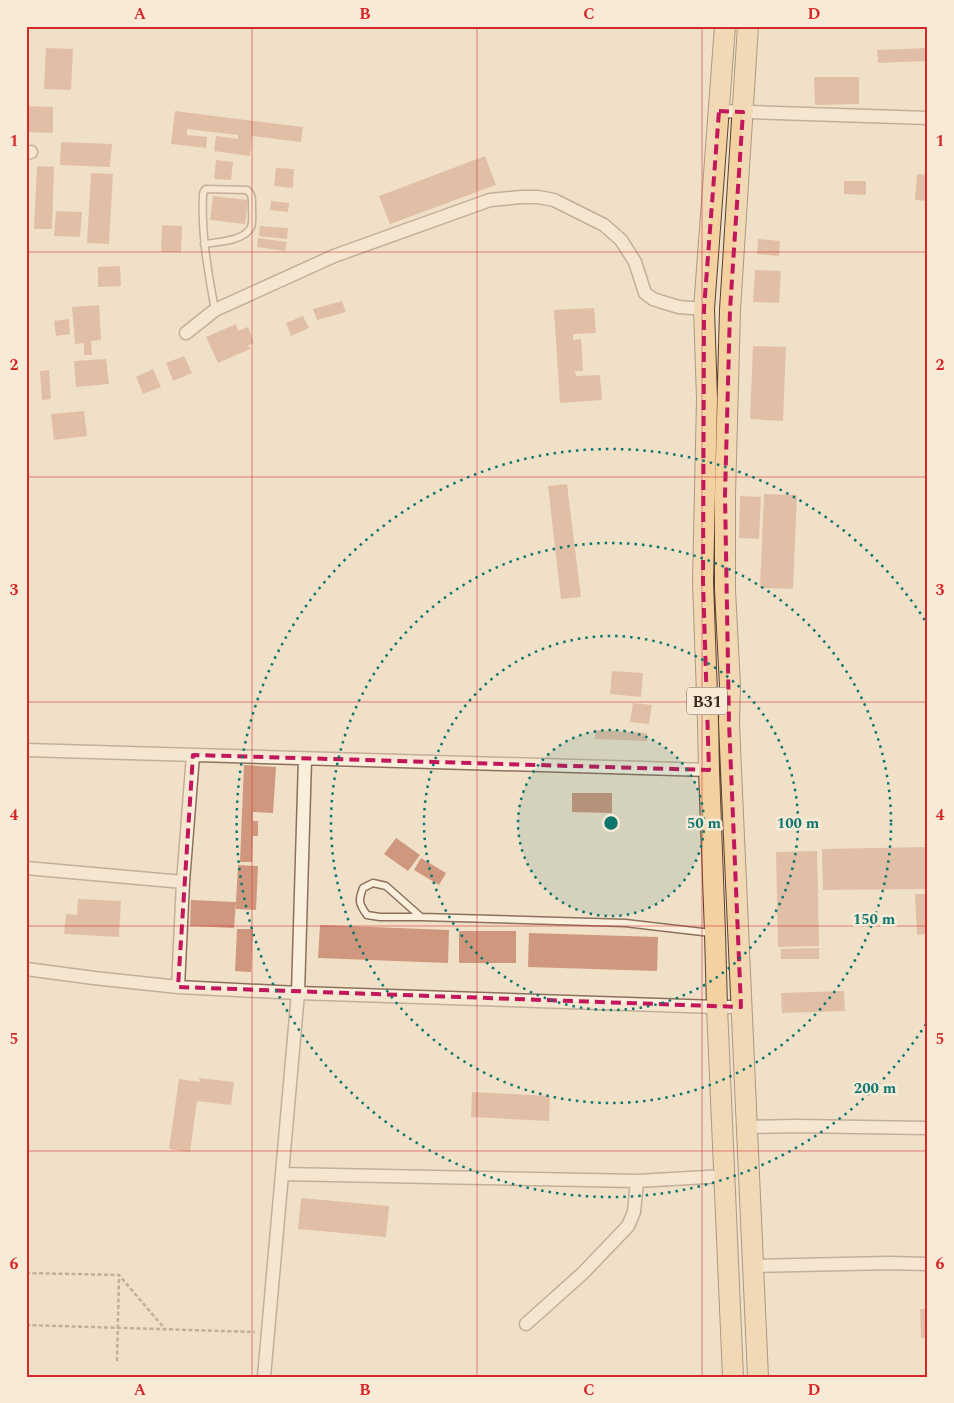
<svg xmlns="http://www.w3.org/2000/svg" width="954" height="1403" font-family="Spectral,serif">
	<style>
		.building { fill: #cf977d }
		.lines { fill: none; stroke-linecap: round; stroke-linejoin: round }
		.lane-casing { stroke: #8d715c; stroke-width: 9 }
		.street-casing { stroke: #8d715c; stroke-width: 15 }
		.primary-casing { stroke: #5b4030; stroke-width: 22 }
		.path { stroke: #8d715c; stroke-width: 2.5; stroke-dasharray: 4 2.5; stroke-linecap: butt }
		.lane { stroke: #faeedc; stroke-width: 6 }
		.street { stroke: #faeedc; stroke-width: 12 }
		.primary { stroke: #f3d1a0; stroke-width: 20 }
		.marked { fill: none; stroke: #c2185b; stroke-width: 4; stroke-dasharray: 10 6; stroke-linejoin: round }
		.grid { fill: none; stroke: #d62828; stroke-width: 1; stroke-opacity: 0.55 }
		.ring { fill: none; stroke: #0f766e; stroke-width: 2.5; stroke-dasharray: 2.5 5 }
		.labels { text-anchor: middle; stroke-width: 5; stroke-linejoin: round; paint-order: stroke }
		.shield { fill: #f7ebd8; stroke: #756557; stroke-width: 1 }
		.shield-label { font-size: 16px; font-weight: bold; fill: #3d2b20 }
		.centre { fill: #0f766e; stroke: #f7ebd8; stroke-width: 2.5 }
		.ring-label { font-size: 15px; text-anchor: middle; font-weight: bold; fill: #0f766e; stroke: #f7ebd8; stroke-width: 5; stroke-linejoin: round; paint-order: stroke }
		.neatline { fill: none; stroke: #d62828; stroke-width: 2 }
		.grid-label { font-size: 16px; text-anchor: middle; font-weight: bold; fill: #d62828 }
	</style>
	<rect width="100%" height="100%" fill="#f0e0c8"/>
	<!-- building -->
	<path class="building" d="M46,48L73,49L71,90L44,89Z
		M928,48V61L878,63L877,50Z
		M814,77H859V104L815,105Z
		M26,106L53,107V133L26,132Z
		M175,111L303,127L301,142L252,136L250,156L214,151L216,136L238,139V135L187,129V135L207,137L206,148L171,144Z
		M61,142L112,144L110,167L60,165Z
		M485,156L496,185L390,224L379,196Z
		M216,160L233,162L231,180L214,179Z
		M37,166L54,167L52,229H34Z
		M276,168L294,169L293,188L274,186Z
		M91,173L113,174L109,244L87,243Z
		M917,174L928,175V201L915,200Z
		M844,181H866V195L844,194Z
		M213,196L248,200L245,224L210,220Z
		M271,201L289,203L288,212L270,210Z
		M56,211L82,212L80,237L54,236Z
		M162,225L182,226L181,252H161Z
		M260,226L288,228L287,239L259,236Z
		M258,238L287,242L285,251L257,247Z
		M758,239L780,241L779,256L757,254Z
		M120,266L121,286L98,287V267Z
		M755,270L781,271L779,303L753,302Z
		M342,301L346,312L317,320L313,309Z
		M99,305L101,340L91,341L92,355H84V343L75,344L72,307Z
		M594,308L596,333L573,334V340L581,339L583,371H575L576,376L600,375L602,400L560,403L554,310Z
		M303,316L309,328L291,336L286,323Z
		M69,319L70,334L56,336L54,321Z
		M236,324L238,331L248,327L254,343L248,345L250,349L218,363L206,337Z
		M753,346L786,347L783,421L750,419Z
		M184,356L192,373L173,381L166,363Z
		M106,359L109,384L76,387L74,361Z
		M153,369L161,387L143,394L136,377Z
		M49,370L51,399L42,400L40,371Z
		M84,411L87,436L54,440L51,414Z
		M567,484L581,597L561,599L548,486Z
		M764,494L797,495L793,589L760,588Z
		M740,496L761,497L759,539L739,538Z
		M612,671L643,673L641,697L610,694Z
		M633,703L652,705L649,724L630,722Z
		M595,730L647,733V741L595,739Z
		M244,765L276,767L273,813L253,812V821H258V836H253L252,862H240Z
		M572,793H612V813L572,812Z
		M396,838L420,855L408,871L384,854Z
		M928,847V889L823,890L822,849Z
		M817,851L819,946L778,947L776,852Z
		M421,858L446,873L439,885L414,870Z
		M238,865L258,866L256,910L236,909V902L234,928L190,926L191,900L236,902Z
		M915,894H928V934L917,935Z
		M78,899L121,901L119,937L64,934L66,914L77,915Z
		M320,925L449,930L448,963L318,958Z
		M237,929H253L251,972L235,971Z
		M459,931H516V963H459Z
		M529,933L658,937L657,971L528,967Z
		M819,948V959H781V949Z
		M844,991L845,1011L782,1013L781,993Z
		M199,1078L234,1082L231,1105L197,1101L190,1152L169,1149L179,1079L200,1082Z
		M472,1092L550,1096L549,1121L471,1117Z
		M301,1198L389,1206L386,1237L298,1229Z
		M920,1309H928V1337L921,1338Z"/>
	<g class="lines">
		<defs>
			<path id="lane" d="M204,244C217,242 245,241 251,227C253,222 252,214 252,208C252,200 253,195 247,190L206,189L204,191L203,194C201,234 208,272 215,310
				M373,883L386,886L421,917H380L367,915C359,904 358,901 363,888Z
				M421,917L625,923L711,933"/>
			<path id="street" d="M719,111L928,118
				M26,153L31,152
				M186,333L215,310L334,256L490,200L522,197H538L554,200L604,225L621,240L635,262L645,293L653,299L662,302L679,307L704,309
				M26,750L709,770
				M26,868L183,882L178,987
				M183,882L193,755
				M26,969L94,978L178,987L298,993L717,1007H741
				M746,1127L794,1126L928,1128
				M282,1174L637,1181L725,1176
				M753,1266L890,1263L928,1264
				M526,1324L583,1273L628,1226L634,1212L637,1181
				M264,1377L298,993L305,759"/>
			<path id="primary" d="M725,26L704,309L707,399L703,582L708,723L709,770L715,933L717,1007L733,1377
				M748,26L730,310L725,495V590L730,686L729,722L731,770L758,1377"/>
		</defs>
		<!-- lane casing -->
		<use href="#lane" class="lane-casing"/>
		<!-- street casing -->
		<use href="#street" class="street-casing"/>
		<!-- primary casing -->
		<use href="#primary" class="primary-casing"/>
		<!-- path -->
		<path class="path" d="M26,1273L119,1275L165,1329
			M26,1325L255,1332
			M117,1361L119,1277"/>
		<!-- lane -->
		<use href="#lane" class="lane"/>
		<!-- street -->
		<use href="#street" class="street"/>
		<!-- primary -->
		<use href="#primary" class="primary"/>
	</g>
	<!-- marked area -->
	<path d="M0 0H954V1403H0ZM719,111L743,112L730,310L725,495L729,722L741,1007L178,987L193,755L709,770L703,582L704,309Z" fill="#f0e0c8" fill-opacity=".55" fill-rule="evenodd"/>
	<path class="marked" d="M719,111L743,112L730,310L725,495L729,722L741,1007L178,987L193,755L709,770L703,582L704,309Z"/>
	<!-- grid -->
	<path class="grid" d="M252,26V1377M477,26V1377M702,26V1377M26,252H928M26,477H928M26,702H928M26,926H928M26,1151H928"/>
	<!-- distance rings -->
	<circle cx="611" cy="823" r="93" fill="#0f766e" fill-opacity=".12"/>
	<g class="ring">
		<circle cx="611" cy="823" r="93"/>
		<circle cx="611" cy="823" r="187"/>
		<circle cx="611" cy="823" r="280"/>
		<path d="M926 1024A374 374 0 1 1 926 622"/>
	</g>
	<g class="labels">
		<!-- shield labels -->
		<rect class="shield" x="687" y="687.5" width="40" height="27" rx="4"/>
		<g class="shield-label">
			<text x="707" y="707">B31</text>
		</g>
	</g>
	<circle cx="611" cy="823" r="8" class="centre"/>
	<g class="ring-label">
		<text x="704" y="828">50 m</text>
		<text x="798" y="828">100 m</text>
		<text x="874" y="924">150 m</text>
		<text x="875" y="1093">200 m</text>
	</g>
	<!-- border -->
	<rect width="954" height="1403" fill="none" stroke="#f7ebd8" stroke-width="55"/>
	<rect x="28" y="28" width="898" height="1348" class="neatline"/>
	<g class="grid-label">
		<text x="140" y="19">A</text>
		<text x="365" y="19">B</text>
		<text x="589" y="19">C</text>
		<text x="814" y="19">D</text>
		<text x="14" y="146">1</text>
		<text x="940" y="146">1</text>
		<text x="14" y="370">2</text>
		<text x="940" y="370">2</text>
		<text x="14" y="595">3</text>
		<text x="940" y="595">3</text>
		<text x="14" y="820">4</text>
		<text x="940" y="820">4</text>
		<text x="14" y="1044">5</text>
		<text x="940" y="1044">5</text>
		<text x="14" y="1269">6</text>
		<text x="940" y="1269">6</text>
		<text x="140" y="1395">A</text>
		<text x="365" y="1395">B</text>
		<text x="589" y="1395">C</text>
		<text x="814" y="1395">D</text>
	</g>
</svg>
